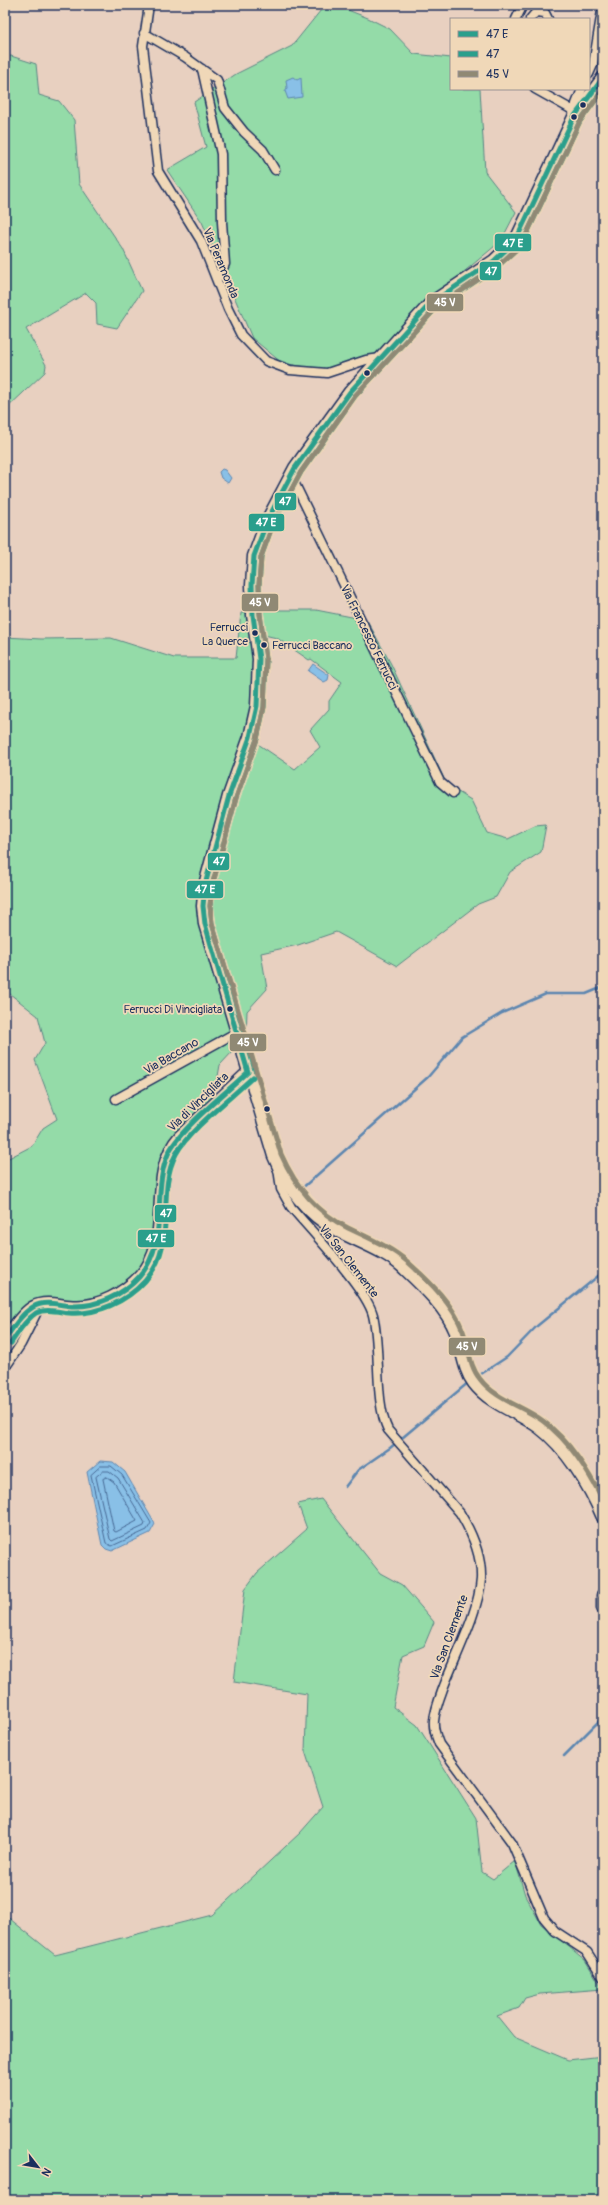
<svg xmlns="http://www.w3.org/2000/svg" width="608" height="2205" font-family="Pangolin,sans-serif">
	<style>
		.green { fill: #94dba8; stroke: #588583; fill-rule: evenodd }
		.water { fill: #89c0e7; stroke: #5d86b0 }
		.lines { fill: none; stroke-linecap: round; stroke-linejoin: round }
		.shore { stroke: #476995; stroke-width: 1 }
		.stream { stroke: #5d86b0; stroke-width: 2.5 }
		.minor-casing { stroke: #1b2f5e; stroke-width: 11 }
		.tertiary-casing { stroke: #1b2f5e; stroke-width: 14 }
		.secondary-casing { stroke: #1b2f5e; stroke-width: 15 }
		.minor { stroke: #f0d8b8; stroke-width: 8 }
		.tertiary { stroke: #f0d8b8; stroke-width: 11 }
		.secondary { stroke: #f0d8b8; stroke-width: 12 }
		.bus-1-casing { stroke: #f0d8b8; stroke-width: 8 }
		.bus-2-casing { stroke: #f0d8b8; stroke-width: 8 }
		.bus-3-casing { stroke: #f0d8b8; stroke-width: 8 }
		.bus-1 { stroke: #2a9f8c; stroke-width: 5 }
		.bus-2 { stroke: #2a9f8c; stroke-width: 5 }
		.bus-3 { stroke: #908974; stroke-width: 5 }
		.bus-dot { fill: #1b2f5e; stroke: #f0d8b8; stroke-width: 1.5 }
		.labels { text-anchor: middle; stroke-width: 3.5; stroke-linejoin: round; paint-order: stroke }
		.bus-label { font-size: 11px; fill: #1b2f5e; stroke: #f0d8b8; text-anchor: end }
		.street-label { font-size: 12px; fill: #1b2f5e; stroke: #f0d8b8 }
		.line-badge { stroke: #f0d8b8; stroke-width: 1.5 }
		.badge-label { font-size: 11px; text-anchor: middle; font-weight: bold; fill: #fff }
	</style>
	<rect width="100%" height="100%" fill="#e8d0c0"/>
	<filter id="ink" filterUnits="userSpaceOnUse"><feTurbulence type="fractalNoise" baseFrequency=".025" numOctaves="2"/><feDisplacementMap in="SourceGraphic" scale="8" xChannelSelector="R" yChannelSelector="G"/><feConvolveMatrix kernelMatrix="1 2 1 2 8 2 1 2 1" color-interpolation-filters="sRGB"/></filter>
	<g filter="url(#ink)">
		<!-- green -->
		<path class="green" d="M325,5H335L368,18L390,29L414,54L451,58V89H480L485,172L516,212L501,241L430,300L375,354L325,370L282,363L252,338L202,222L167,170L206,147L194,102L236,74L292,46Z
			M11,56L36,64L39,95L59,101L74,120L79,184L123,249L142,291L117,328L97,324L96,303L86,293L26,329L46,365L45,372L5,410V57Z
			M271,610H316L367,620L391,664L447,785L471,800L487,833L508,839L535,826L546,825L541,852L510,872L496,897L478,904L397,966L336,932L298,945L261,953L267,989L247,1011L246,1037L220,1065L215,1093L171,1147L153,1239L144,1266L116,1290L88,1302L47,1299L5,1333V1160L32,1146L43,1128L57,1119L35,1060L45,1043L38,1016L5,990V637L41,639L111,638L174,658H236L241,613ZM264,635L277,638L309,660L311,659L342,682L329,701V709L310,730L320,747L295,769L255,742L266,687L267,673Z
			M321,1499L380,1573L402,1585L434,1622L424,1646L403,1655L393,1707L417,1725L476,1818L482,1872L493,1879L515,1861L525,1895L541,1924L585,1960L603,1989L540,1994L525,1998L519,2008L497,2016L514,2037L568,2060L603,2056V2200H5V1915L55,1955L212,1915L300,1833L323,1807L305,1751L307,1694L234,1682L245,1589L257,1573L307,1529L298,1504Z"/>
		<!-- water -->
		<path class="water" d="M293,77L297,80L301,78L302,97L288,99L285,91L287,88L286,80Z
			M222,469L225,470L231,478L228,483L221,478L219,472Z
			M313,664L329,675L328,680L324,682L308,671Z
			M100,1461L113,1462L125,1472L155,1524L150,1533L112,1551L106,1549L102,1545L87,1472Z"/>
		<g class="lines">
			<!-- shore -->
			<path class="shore" d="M101,1466H111L122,1475L151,1523L147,1530L112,1546L106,1543L91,1475Z
				M103,1471H109L118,1478L145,1523L144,1526L112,1541L110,1539L96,1477Z
				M107,1477L114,1482L137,1521L116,1532L114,1531L103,1479Z"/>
			<!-- stream -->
			<path class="stream" d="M300,1190L428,1077L462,1037L502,1013L546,994H586L603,987
				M475,1378L507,1357L537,1326L603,1272
				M345,1487L358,1470L390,1448L469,1382
				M564,1756L603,1717"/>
			<defs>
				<path id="minor" d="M149,5L143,46L158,171L201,241L228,309L241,335L266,361L290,370L327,373L366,360L381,358
					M516,19L523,5
					M530,19L536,12L545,13L548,19
					M144,33L185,57L217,80L225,108L244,132L263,150L275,170
					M202,69L221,154L222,222L225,264L217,280
					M589,74L593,65L603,5
					M535,89L576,112
					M576,112V104L582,89
					M291,476L440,782L453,793
					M116,1099L237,1032
					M278,1169L281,1189L291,1207C311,1231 366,1288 373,1315C381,1348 374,1402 388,1430L460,1513C472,1533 482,1555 481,1579C479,1611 456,1655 444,1686C440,1697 435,1709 434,1721C433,1729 436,1736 439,1744L512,1843L544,1918L555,1931L587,1952L603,1977
					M5,1368L21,1344L41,1304"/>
				<path id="tertiary" d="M5,1339C13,1328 22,1314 33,1307C46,1300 62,1306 75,1306C99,1307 124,1293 140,1276C176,1238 144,1176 180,1136L248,1072"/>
				<path id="secondary" d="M603,78L574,117L516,240L494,261L431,303L350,392L295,468L267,521L254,556L252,585L253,615L259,659L257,706L250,737L229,796L205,885L203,906L205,924L274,1156C286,1186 308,1215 337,1230C359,1242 385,1250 403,1267C423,1286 446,1307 456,1332C463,1349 463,1368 474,1383C490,1404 518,1412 539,1427C566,1447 590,1486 603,1517
					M603,1595V1608"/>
			</defs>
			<!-- minor casing -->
			<use href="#minor" class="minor-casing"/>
			<!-- tertiary casing -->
			<use href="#tertiary" class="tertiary-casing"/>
			<!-- secondary casing -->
			<use href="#secondary" class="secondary-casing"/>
			<!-- minor -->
			<use href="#minor" class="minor"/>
			<!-- tertiary -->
			<use href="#tertiary" class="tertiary"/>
			<!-- secondary -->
			<use href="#secondary" class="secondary"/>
			<defs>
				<path id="bus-1" d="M248,1072L205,924L203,906L205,885L229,796L250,737L257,706L259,659L253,615L252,585L254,556L267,521L295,468L350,392L431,303L494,261L516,240L574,117L603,78
					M5,1339C13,1328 21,1314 33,1307C45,1300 59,1305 72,1306C97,1307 123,1295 139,1277C171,1241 150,1192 169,1152C181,1128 227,1092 248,1072"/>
				<path id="bus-2" d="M255,1070L212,923L210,906L212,886L236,798L257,739L264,707L266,659L260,614L259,585L261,557L273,524L301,472L355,396L436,308L498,266L522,244L580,121L603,90
					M11,1343C18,1333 25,1320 36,1313C46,1308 59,1312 69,1313C97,1315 126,1302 145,1281C179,1243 155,1194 176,1154C189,1130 232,1097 253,1077"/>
				<path id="bus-3" d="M603,90L580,121L522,244L498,266L436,308L355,396L301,472L273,524L261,557L259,585L260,614L266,659L264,707L257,739L236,798L212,886L210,906L212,923L281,1154C295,1186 316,1212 348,1228C369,1238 391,1247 409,1263C430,1282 453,1304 463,1331C469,1347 469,1366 480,1379C496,1400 523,1406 543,1421C570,1441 588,1471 603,1500"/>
			</defs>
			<!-- bus-1 casing -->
			<use href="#bus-1" class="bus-1-casing"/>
			<!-- bus-2 casing -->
			<use href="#bus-2" class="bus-2-casing"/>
			<!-- bus-3 casing -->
			<use href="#bus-3" class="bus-3-casing"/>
			<!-- bus-1 -->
			<use href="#bus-1" class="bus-1"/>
			<!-- bus-2 -->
			<use href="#bus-2" class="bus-2"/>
			<!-- bus-3 -->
			<use href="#bus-3" class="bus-3"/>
		</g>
	</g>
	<!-- markers -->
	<g class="bus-dot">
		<circle cx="583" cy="105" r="3.5"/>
		<circle cx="574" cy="117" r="3.5"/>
		<circle cx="367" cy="373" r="3.5"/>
		<circle cx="255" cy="633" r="3.5"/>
		<circle cx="264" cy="645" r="3.5"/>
		<circle cx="230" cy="1009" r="3.5"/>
		<circle cx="267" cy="1109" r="3.5"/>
	</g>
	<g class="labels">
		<!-- bus labels -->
		<g class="bus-label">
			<text x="248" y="631">Ferrucci<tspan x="248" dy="14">La Querce</tspan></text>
			<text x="272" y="649" text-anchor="start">Ferrucci Baccano</text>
			<text x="222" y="1013">Ferrucci Di Vincigliata</text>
		</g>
		<!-- street labels -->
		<g class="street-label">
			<text transform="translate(221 263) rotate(67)" y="4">Via Peramonda</text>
			<text transform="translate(369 637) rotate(64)" y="4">Via Francesco Ferrucci</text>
			<text transform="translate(171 1056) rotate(-30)" y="4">Via Baccano</text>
			<text transform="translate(198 1102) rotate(-44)" y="4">Via di Vincigliata</text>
			<text transform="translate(349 1261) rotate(52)" y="4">Via San Clemente</text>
			<text transform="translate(449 1637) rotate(-70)" y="4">Via San Clemente</text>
		</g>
	</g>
	<g class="line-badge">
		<rect x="494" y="233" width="38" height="19" rx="4" fill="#2a9f8c"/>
		<rect x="479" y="261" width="23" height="20" rx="4" fill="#2a9f8c"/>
		<rect x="426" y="293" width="38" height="19" rx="4" fill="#908974"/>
		<rect x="274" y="492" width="23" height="19" rx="4" fill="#2a9f8c"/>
		<rect x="248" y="513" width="37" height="19" rx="4" fill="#2a9f8c"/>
		<rect x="241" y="593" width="38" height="19" rx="4" fill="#908974"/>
		<rect x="207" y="852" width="23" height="19" rx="4" fill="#2a9f8c"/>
		<rect x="186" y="880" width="38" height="19" rx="4" fill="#2a9f8c"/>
		<rect x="229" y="1033" width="38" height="19" rx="4" fill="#908974"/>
		<rect x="154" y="1204" width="23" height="19" rx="4" fill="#2a9f8c"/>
		<rect x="137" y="1229" width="38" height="19" rx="4" fill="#2a9f8c"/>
		<rect x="448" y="1337" width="38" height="19" rx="4" fill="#908974"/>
	</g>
	<g class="badge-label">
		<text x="513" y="247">47 E</text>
		<text x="491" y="275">47</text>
		<text x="445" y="306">45 V</text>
		<text x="285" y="505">47</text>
		<text x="266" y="526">47 E</text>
		<text x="260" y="606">45 V</text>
		<text x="219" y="865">47</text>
		<text x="205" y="893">47 E</text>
		<text x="248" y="1046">45 V</text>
		<text x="166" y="1217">47</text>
		<text x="156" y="1242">47 E</text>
		<text x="467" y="1350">45 V</text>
	</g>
	<!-- margin -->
	<rect width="608" height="2205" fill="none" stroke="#f0d8b8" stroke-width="20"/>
	<rect x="10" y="10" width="588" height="2185" fill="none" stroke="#1b2f5e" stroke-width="1.5" filter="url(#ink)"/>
	<!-- legend -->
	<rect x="450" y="18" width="140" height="72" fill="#f0d8b8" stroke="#9b9494"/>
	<rect x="458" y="31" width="20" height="6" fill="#2a9f8c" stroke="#9b9494"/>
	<text x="486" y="38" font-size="12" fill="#1b2f5e">47 E</text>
	<rect x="458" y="51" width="20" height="6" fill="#2a9f8c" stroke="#9b9494"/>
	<text x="486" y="58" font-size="12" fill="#1b2f5e">47</text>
	<rect x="458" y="71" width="20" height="6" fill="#908974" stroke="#9b9494"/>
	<text x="486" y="78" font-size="12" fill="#1b2f5e">45 V</text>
	<!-- north arrow -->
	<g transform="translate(38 2167) rotate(121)" stroke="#f0d8b8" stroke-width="3" paint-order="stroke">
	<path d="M0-3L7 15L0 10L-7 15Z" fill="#1b2f5e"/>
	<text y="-6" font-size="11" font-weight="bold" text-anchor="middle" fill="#1b2f5e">N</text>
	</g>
</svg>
